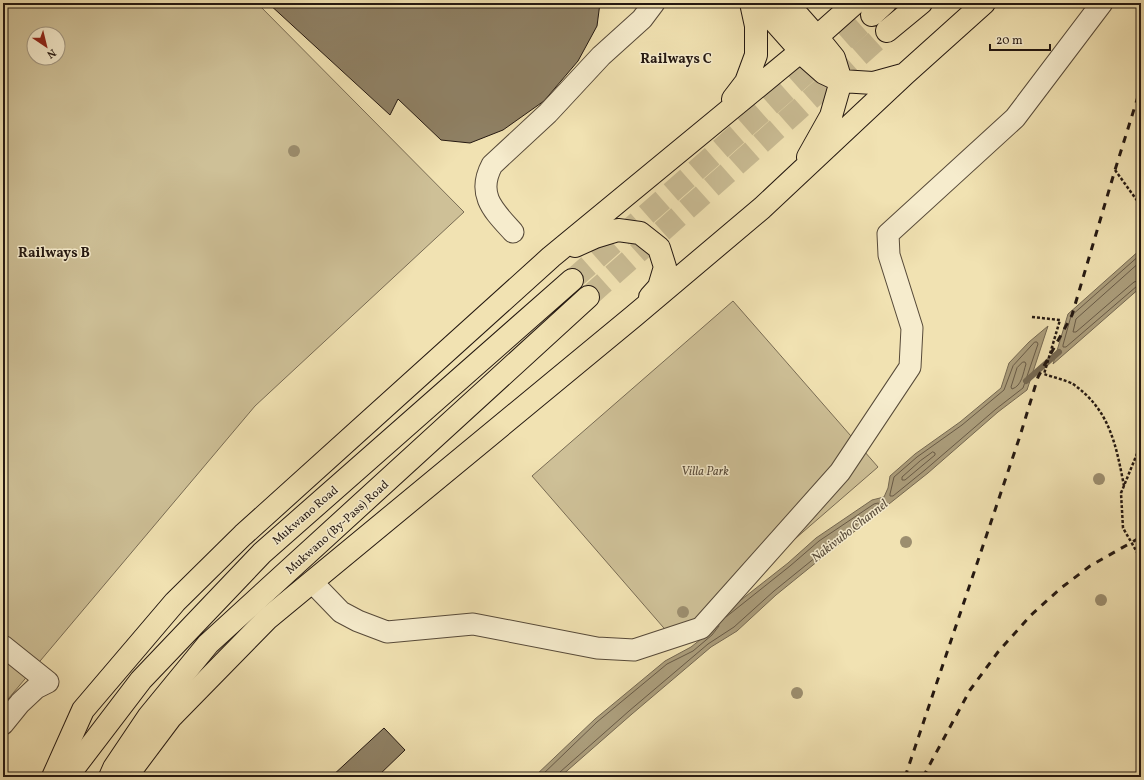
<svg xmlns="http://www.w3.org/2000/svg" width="1144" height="780" font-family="Vollkorn,serif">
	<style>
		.green { fill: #cec097; stroke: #796c54; fill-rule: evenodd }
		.water { fill: #ab9d7b; stroke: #756851 }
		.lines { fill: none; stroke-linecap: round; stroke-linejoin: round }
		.shore { stroke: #685a46; stroke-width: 1 }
		.stream { stroke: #756851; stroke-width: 6 }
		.building { fill: #8f8165; stroke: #241811 }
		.highway-tunnel { stroke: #c8ba92; stroke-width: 22; stroke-dasharray: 22 11; stroke-linecap: butt }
		.minor-casing { stroke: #574a39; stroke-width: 23 }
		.major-casing { stroke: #241811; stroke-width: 24 }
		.highway-casing { stroke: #241811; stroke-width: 24 }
		.path { stroke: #241811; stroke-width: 2.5; stroke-dasharray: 3 2; stroke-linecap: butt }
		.minor { stroke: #f6eccd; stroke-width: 21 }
		.major { stroke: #f1e2b2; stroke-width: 22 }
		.highway { stroke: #f1e2b2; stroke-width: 22 }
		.rail { stroke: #241811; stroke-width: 3; stroke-dasharray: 7 7; stroke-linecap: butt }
		.tree { fill: #9c8e6f }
		.labels { text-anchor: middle; stroke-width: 3; stroke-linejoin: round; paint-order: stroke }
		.park-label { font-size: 12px; font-style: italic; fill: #574a39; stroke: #f6eccd }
		.street-label { font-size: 12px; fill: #241811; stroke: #f6eccd }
		.water-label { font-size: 13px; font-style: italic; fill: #5a4d3b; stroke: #f6eccd }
		.quarter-label { font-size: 14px; font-weight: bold; fill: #241811; stroke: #f6eccd }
	</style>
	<rect width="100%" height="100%" fill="#f1e2b2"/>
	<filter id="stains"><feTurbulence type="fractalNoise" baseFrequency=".005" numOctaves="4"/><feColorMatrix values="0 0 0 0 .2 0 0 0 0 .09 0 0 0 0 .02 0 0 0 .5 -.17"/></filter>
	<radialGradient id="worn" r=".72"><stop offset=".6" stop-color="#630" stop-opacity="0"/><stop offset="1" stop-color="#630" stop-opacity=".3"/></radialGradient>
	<!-- green -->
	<path class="green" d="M3,3H257L464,212L255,406L3,705ZM34,34H58V58H34Z
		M733,301L878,467L676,642L532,476Z"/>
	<!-- water -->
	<path class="water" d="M1141,249V287L1053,364L1068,314Z
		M1048,326L1027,390L998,412L928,473L850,535L776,595L737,631L711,647L632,714L560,777H534L595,719L665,661L691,647L710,632L718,618L788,563L816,538L872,500L884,497L888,488L890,476L915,454L960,422L1001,388L1009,363L1029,342Z"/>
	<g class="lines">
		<!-- shore -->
		<path class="shore" d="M1141,254L1071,316L1063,345V347H1066L1137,286L1141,285
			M1141,261L1076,319L1073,332H1076L1134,282L1141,280
			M1035,342H1037L1038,344L1023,388L996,409L925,470L893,496H890V494L894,477L917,457L962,425L1004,390L1013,366Z
			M1023,362H1025L1026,364C1023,373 1022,386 1012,389L1011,387L1017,368Z
			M933,452L935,453V455L905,480H902V477L920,461Z
			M540,777L597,722L667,664L693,651L712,635L719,626
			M558,777L560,772L629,711L708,644L734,627L774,591L879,506L880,504L878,503L874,504L819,541L790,566L726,617"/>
		<!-- stream -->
		<path class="stream" d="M1026,381L1059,352"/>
	</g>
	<!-- building -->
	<path class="building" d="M268,3H600L597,26L578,61L544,101L503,130L470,143L441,140L398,99L390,115Z
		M384,728L405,750L377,777H331Z"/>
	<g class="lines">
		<!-- highway-tunnel -->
		<path class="highway-tunnel" d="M572,280L872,15
			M588,297L887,31"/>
		<defs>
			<path id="minor" d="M513,232C494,211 476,195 492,165L548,113L601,56L642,19L654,3
				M312,582L341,612L358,621L387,632L473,624L597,648L634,650L701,628L840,472L910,367L912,328L889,255L888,234L1015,118L1102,3
				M3,646L48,682L36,688L20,703L3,724"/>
			<path id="major" d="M758,3L807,58L824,73L841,81L873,83L902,75
				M787,3L817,37L834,58L841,81L831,116L808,157
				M733,99L746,82L756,55V26L751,3
				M575,246L595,237L618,230L640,233L659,248L665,267L659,287L650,297
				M53,777L83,710L175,602L243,535L551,257L801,51L855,3
				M126,777L171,717L267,619L634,316L762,208L905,74L984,3"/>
			<path id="highway" d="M872,15L885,3
				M887,31L921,3
				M67,777L141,680L262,553L572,280
				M110,777L114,768L149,716L208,644L588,297"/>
		</defs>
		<!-- minor casing -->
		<use href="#minor" class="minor-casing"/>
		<!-- major casing -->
		<use href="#major" class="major-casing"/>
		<!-- highway casing -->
		<use href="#highway" class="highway-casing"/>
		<!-- path -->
		<path class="path" d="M1115,170L1141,206
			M1032,317L1060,320L1044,374C1052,377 1066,380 1073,384C1110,410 1116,445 1124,486
			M1141,444L1121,493L1123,528L1141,559"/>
		<!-- minor -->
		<use href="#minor" class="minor"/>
		<!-- major -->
		<use href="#major" class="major"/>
		<!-- highway -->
		<use href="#highway" class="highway"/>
		<!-- rail -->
		<path class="rail" d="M905,777L1020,436L1038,377L1072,315L1115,170L1141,87
			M923,777L970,690L998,652L1031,615L1061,588L1090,566L1141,537"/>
	</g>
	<!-- trees -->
	<g class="tree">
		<circle cx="294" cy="151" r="6"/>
		<circle cx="1099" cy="479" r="6"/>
		<circle cx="906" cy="542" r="6"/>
		<circle cx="1101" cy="600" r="6"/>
		<circle cx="683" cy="612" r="6"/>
		<circle cx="797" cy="693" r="6"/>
	</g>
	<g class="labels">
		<!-- park labels -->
		<g class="park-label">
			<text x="705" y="475">Villa Park</text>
		</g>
		<!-- street labels -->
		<g class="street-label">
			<text transform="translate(305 515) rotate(-41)" y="4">Mukwano Road</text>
			<text transform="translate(337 527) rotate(-42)" y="4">Mukwano (By-Pass) Road</text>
		</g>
		<!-- water labels -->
		<g class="water-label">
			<text transform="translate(849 530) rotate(-38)" y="5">Nakivubo Channel</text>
		</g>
		<!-- quarter labels -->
		<g class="quarter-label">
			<text x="676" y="63">Railways C</text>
			<text x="54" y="257">Railways B</text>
		</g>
	</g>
	<!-- margin -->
	<rect width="1144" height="780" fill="none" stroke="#f1e2b2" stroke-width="16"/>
	<rect x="4" y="4" width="1136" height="772" fill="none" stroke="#241811" stroke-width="2"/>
	<rect x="8" y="8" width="1128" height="764" fill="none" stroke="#241811"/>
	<!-- north arrow -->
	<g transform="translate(46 46) rotate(145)"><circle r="19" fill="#f6eccd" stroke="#a29782"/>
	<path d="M0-3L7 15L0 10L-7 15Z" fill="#8f2418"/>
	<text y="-6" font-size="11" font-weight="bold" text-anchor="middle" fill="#241811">N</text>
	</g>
	<!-- scale -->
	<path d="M990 44v6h60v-6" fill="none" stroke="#241811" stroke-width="2"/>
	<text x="996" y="44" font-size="12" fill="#241811" stroke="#f6eccd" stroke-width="3" paint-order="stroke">20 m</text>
	<rect width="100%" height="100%" filter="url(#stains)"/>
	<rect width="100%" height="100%" fill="url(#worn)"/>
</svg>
